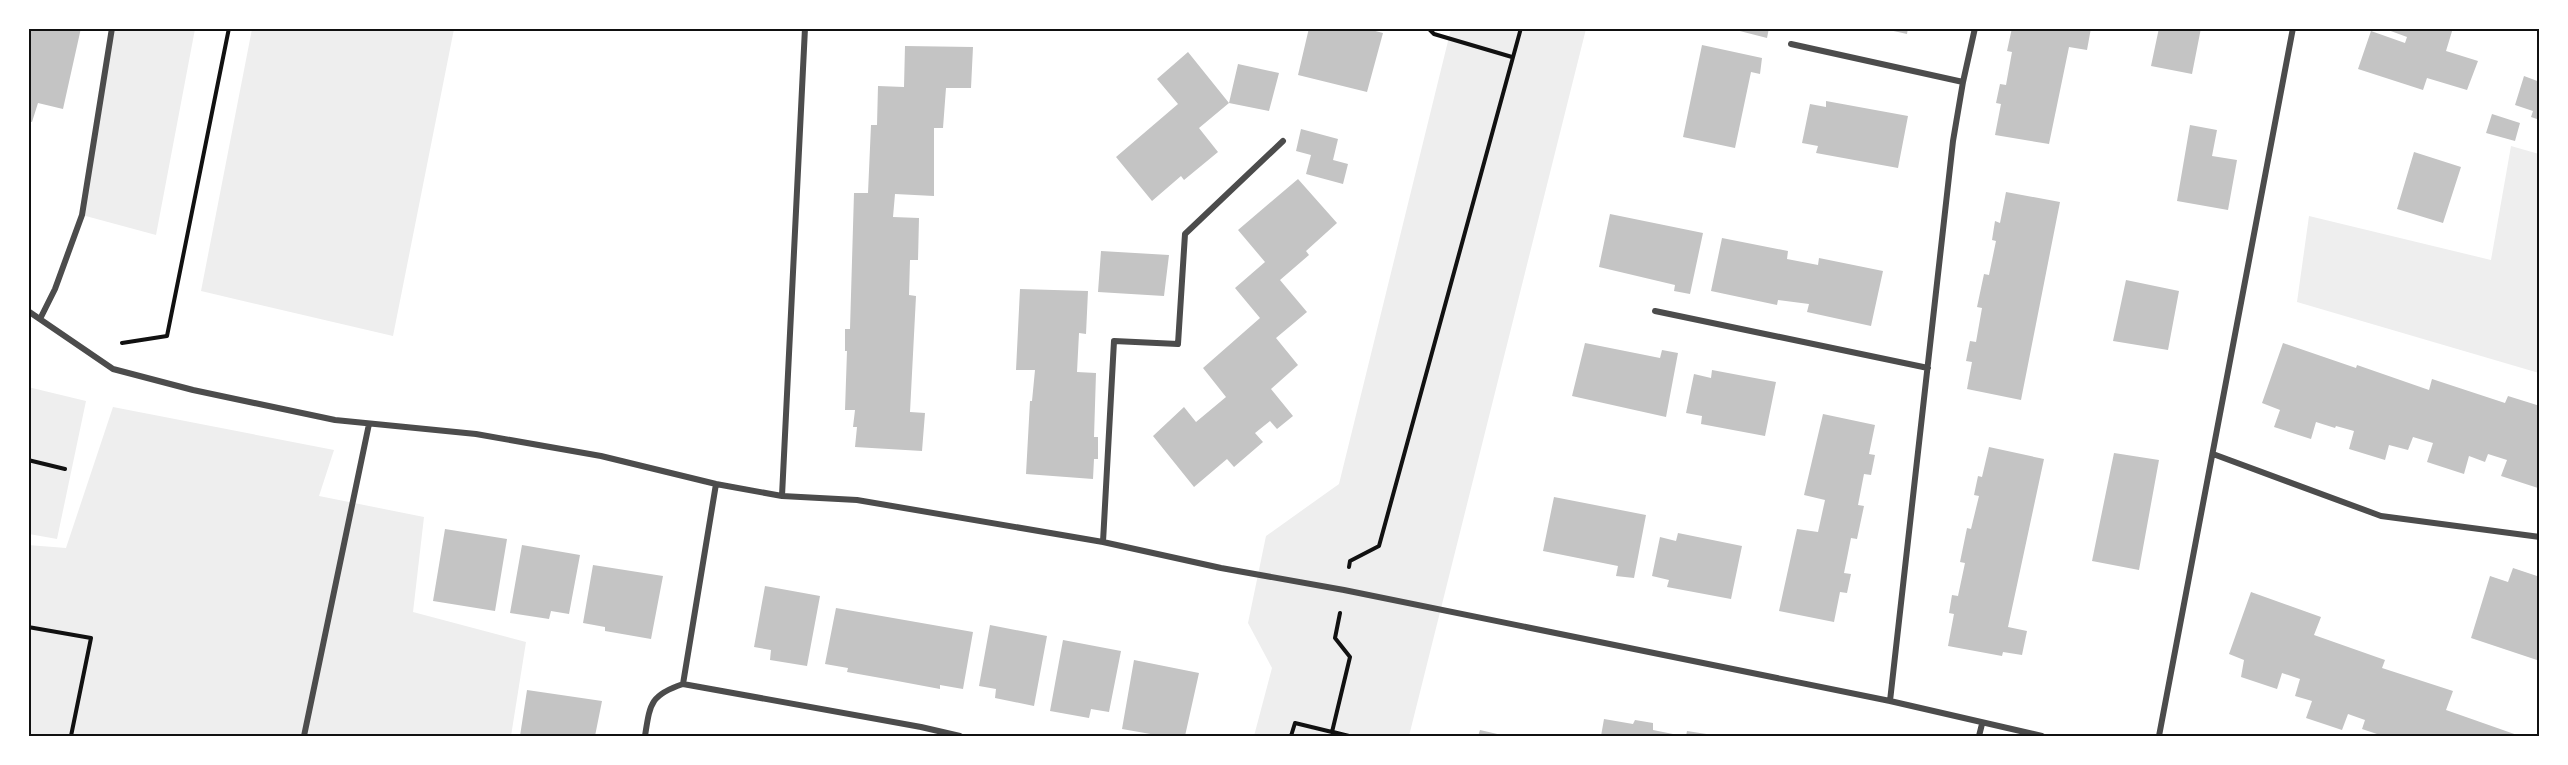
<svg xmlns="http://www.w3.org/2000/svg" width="2568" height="765" font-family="'Archivo Narrow',sans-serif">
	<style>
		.green { fill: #eee }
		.building { fill: #c4c4c4 }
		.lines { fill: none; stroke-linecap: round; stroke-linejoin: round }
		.path { stroke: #111; stroke-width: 4 }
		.minor { stroke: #4c4c4c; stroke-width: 6 }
		.neatline { fill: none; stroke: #111; stroke-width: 2 }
	</style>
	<rect width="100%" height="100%" fill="#fff"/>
	<!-- green -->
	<path class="green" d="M112,29H195L156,235L82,215Z
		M252,29H454L393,336L201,291Z
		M1451,29H1586L1409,736H1254L1272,668L1248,623L1266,536L1339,484Z
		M2511,146L2539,154V373L2297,302L2309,216L2491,260Z
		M28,387L86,401L57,539L29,534Z
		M113,407L334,450L319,496L424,517L413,612L526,642L511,736H29L28,545L66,548Z"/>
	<!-- building -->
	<path class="building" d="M28,28H81L63,109L38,103L32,122L28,121Z
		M1309,28H1364L1383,33L1367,92L1298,75Z
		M1728,28H1769L1767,38Z
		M1880,28H1908L1907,34Z
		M2012,28H2091L2087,50L2069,47L2049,144L1995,135L2001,104L1996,103L2000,84L2006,85L2012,52L2007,51Z
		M2159,28H2201L2192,74L2151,66Z
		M2389,28H2453L2446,51L2478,61L2467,90L2427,78L2423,90L2358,69L2371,31L2405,43L2407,37L2388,30Z
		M1702,45L1762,58L1760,74L1751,72L1735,148L1683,137Z
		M905,46L973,47L971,88H946L943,128H934V196L895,194L893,217L919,218L918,260H910L909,295L916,296L910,412L925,413L922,451L855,447L857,427H853L855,410H845L847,351H845V329H850L854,193H868L871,125H877L878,86L904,87Z
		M1188,52L1229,103L1238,64L1279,73L1269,111L1229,103L1199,128L1218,152L1184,180L1181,176L1152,201L1116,157L1178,104L1157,79Z
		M2524,76L2540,82V120L2531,117L2533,111L2515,105Z
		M1826,101L1908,116L1898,168L1816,153L1818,146L1802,143L1810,104L1826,107Z
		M2492,114L2520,123L2515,141L2486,133Z
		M2190,125L2217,130L2212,156L2237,160L2228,210L2177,201Z
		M1301,129L1338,139L1333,160L1348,164L1343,184L1306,174L1311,155L1296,151Z
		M2414,152L2461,167L2443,223L2397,209Z
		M1298,179L1337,223L1306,251L1309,255L1280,280L1307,312L1276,338L1298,365L1271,389L1293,416L1277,429L1270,421L1255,433L1263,442L1234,467L1227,459L1194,487L1153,436L1184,407L1196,422L1226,397L1203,368L1260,318L1235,288L1265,262L1238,230Z
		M2006,192L2060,202L2021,400L1967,389L1972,362L1966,361L1970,341L1976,342L1982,308L1977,307L1984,274L1989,275L1996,241L1992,240L1995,221L2000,223Z
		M1610,214L1703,233L1690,294L1674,291L1675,285L1599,267Z
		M1722,238L1788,251L1787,259L1818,265L1819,258L1883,271L1871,326L1807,312L1809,304L1778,300L1777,305L1711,291Z
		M1101,251L1169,255L1164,296L1098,292Z
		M2126,280L2179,291L2168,350L2113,341Z
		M1020,289L1088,291L1086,334L1079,333L1077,372L1096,373L1094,437H1098V459H1094L1093,479L1026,474L1030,401H1032L1035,370H1016Z
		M1585,343L1660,358L1662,350L1678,353L1666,417L1572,396Z
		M2283,343L2356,368L2357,365L2429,390L2432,379L2505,403L2508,396L2540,406L2538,488L2501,476L2507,460L2488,454L2485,462L2469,456L2464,474L2427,462L2433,443L2413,437L2408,450L2389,445L2385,460L2349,449L2354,431L2336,426L2335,428L2316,422L2311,439L2274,427L2280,410L2262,403Z
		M1712,370L1776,382L1765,436L1701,424L1702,416L1686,413L1694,374L1711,378Z
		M1823,414L1875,425L1869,454L1875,455L1871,475L1864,474L1858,505L1864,506L1857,539L1851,538L1844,573L1851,574L1847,593L1840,592L1834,622L1779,611L1797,529L1818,532L1825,500L1804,495Z
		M1989,447L2044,459L2008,627L2027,631L2022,655L2003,652L2002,656L1948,646L1954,614L1949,613L1952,595L1958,596L1965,563L1960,562L1967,528L1971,529L1979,496L1974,495L1978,476L1982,477Z
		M2114,453L2159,460L2139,570L2092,561Z
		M1554,497L1646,515L1634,578L1616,576L1618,566L1543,551Z
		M445,529L507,539L495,611L433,601Z
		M1678,533L1742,546L1731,599L1667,587L1669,580L1652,576L1660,537L1676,541Z
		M522,545L580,555L569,614L551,611L549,619L510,613Z
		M593,565L663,576L651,639L605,631V627L583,623Z
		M2513,568L2540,577V661L2471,638L2490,576L2508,582Z
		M765,586L820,596L807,666L770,660L771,650L754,647Z
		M2251,592L2321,617L2314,635L2385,660L2382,668L2453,691L2446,710L2520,736H2383L2362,729L2365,720L2348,714L2342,730L2306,718L2312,701L2295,696L2300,679L2282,673L2277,689L2241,677L2244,660L2229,654Z
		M836,608L973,632L963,689L940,685V689L892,680L847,672L848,668L825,664Z
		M990,625L1047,636L1034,706L995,698L996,689L979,686Z
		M1063,640L1121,651L1109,712L1091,709L1089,718L1050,711Z
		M1134,660L1199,673L1185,736H1162L1122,729Z
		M527,690L602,701L595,736H520Z
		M1604,719L1633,724L1635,720L1653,723V730L1683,736H1601Z
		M1480,730L1506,736H1478Z
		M1687,731L1713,735V736H1686Z"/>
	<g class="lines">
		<!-- path -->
		<path class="path" d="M1428,28L1434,34L1512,57
			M122,343L167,336L229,28
			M28,460L65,469
			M1349,567L1350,561L1379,546L1521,28
			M28,627L91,638L71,736
			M1333,732L1349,736
			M1291,736L1295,723L1332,732L1350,657L1335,638L1340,613"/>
		<!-- minor -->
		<path class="minor" d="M1791,44L1963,82
			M28,311L113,369L193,390L335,420L476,434L601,456L716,484L782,496L857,500L1103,542L1221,568L1344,590L1890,701L2042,736
			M1655,311L1928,368
			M40,319L55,289L82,215L112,28
			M2213,454L2381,516L2540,537
			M782,496L805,28
			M1103,542L1114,341L1178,344L1185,234L1283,141
			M683,684L716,484
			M1890,701L1953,141L1963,82L1975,28
			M304,736L369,424
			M645,736C650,704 650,695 683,684L921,727L960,736
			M1979,736L1982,724
			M2159,736L2293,28"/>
	</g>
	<!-- border -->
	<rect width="2568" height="765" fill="none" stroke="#ffffff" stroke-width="60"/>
	<rect x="30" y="30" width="2508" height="705" class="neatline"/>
</svg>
